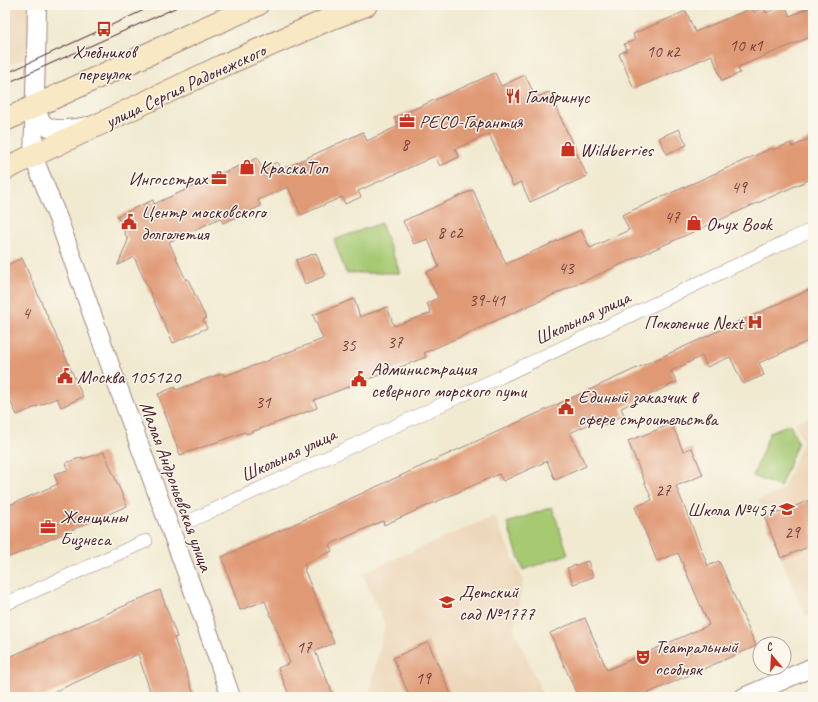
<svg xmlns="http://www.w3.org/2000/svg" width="818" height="702" font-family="Caveat,sans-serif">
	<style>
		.built { fill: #edd7ba }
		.green { fill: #a6c972; stroke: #78744e }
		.building { fill: #e09974 }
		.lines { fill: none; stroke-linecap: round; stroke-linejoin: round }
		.pedestrian-casing { stroke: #9e847e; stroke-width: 14 }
		.minor-casing { stroke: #9e847e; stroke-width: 20 }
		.secondary-casing { stroke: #9e847e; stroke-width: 24 }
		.pedestrian { stroke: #fff; stroke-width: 13 }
		.minor { stroke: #fff; stroke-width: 18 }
		.secondary { stroke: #f8e8c3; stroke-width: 22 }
		.tram { stroke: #4a1f2b; stroke-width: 1 }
		.labels { text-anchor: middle; stroke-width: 3; stroke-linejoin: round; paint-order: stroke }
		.number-label { font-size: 17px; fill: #703e3d }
		.poi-label { font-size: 19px; fill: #4a1f2b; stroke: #fbf7ec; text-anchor: start }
		.street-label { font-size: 19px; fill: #4a1f2b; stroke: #fbf7ec }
	</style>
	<rect width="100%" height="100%" fill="#fbf7ec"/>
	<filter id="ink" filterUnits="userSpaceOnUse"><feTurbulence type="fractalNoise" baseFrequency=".025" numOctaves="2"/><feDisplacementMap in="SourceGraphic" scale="8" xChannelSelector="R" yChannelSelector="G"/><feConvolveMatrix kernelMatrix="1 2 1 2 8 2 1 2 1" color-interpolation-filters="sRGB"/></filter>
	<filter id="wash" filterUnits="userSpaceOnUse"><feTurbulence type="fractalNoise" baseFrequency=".012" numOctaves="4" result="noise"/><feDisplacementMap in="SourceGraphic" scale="16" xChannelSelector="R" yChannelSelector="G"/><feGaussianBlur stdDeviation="0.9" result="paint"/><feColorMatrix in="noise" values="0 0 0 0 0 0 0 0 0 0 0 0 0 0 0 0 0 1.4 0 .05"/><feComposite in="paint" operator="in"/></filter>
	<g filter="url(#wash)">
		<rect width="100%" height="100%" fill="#f1ead1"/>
		<!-- built -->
		<path class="built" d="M5,5H33L32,55L5,67Z
			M813,415V614L806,617L781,558L758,500L782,490L803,442L795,422Z
			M494,516L523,580L514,629L544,697H368L385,625L362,573Z"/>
		<!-- green -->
		<path class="green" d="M381,223L400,273H346L334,240Z
			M790,424L798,442L780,487L753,476L770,432Z
			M552,507L568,554L523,570L507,523Z"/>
		<g id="blocks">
			<!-- building -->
			<path class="building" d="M785,5L790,16L813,6V36L738,67L740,73L722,81L712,55L634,89L619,54L627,50L624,44L635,40L633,34L686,11L695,32L752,8L754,12L764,8L766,13Z
				M495,73L501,86L525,75L536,98L549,92L587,176L530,202L521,182L513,186L489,134L455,149L459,157L440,166L435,156L358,191L361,197L345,204L342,197L301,215L288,187L258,200L261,206L242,215L223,223L220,218L169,242L186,280L188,279L206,319L203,320L207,328L173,343L134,257L118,265L128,240L117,216L153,200L154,204L257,158L262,169L277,162L280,170L363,132L367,141L398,126L394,118Z
				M679,129L687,145L667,154L659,138Z
				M813,137V178L424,353L426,357L314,400L317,408L246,434L245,432L180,455L158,394L175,387L176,390L223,373L224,376L270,360V359L323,339L313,315L354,299L360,317L387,307L394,326L431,313L427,303L438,298L426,272L439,267L428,239L414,244L403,221L473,190L506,264L581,230L590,248L629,230L622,215L772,148L773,150L791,143L792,147Z
				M316,253L325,276L305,284L296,260Z
				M22,258L83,397L61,407L57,398L17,415L5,390V266Z
				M813,288V339L759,363L764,375L743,384L730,357L707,367L702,356L671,371L677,382L621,408L624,415L604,425L602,418L570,433L586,466L555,480L547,461L503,481L499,474L384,525L383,521L346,537L329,545L332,551L304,564L306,568L304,569L334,643L315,651L334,697H290L278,668L290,663L265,601L240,610L222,557Z
				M672,424L683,451L692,448L703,475L676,486L708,566L719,561L756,646L639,697H578L550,633L585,618L607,670L709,625L678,553L657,561L635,507L652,500L628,441Z
				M104,452L127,506L5,559V507L58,484L54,474L68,470L66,463L82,457L83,459Z
				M813,499V545L781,558L765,518Z
				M588,561L593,577L573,584L567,568Z
				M160,590L177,637L174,638L195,697H152L138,654L43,697H5V659Z
				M428,642L452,697H410L393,658Z"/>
		</g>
	</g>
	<g filter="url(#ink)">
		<use href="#blocks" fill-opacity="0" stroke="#9e847e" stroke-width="1"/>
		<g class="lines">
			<defs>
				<path id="pedestrian" d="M192,520L460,396L813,229
					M5,604L146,541"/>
				<path id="minor" d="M37,5L36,60L33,156L59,221L114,376L211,639L231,697
					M35,107C37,113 39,119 44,124C53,133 76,128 88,126
					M744,697L813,667"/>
				<path id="secondary" d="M5,120L196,32L257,5
					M5,169L222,66L327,20L366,5"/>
			</defs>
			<!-- pedestrian casing -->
			<use href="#pedestrian" class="pedestrian-casing"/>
			<!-- minor casing -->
			<use href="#minor" class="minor-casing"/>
			<!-- secondary casing -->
			<use href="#secondary" class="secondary-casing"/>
			<!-- pedestrian -->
			<use href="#pedestrian" class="pedestrian"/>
			<!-- minor -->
			<use href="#minor" class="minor"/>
			<!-- secondary -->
			<use href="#secondary" class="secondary"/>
			<!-- tram -->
			<path class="tram" d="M5,74L155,5
				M5,84L182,5"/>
		</g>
	</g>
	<!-- icons -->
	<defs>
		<symbol id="bus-bare" viewBox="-9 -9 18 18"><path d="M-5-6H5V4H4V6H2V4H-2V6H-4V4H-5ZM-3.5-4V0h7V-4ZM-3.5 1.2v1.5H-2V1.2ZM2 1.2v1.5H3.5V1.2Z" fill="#c8321e" stroke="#fbf7ec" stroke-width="2.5" paint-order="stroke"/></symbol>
		<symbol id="restaurant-bare" viewBox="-9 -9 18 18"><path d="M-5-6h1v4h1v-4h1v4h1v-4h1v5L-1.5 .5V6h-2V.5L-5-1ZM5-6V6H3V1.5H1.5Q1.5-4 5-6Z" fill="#c8321e" stroke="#fbf7ec" stroke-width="2.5" paint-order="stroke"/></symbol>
		<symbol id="office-bare" viewBox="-9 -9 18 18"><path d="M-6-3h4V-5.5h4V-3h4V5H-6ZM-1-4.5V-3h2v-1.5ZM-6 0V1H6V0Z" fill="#c8321e" stroke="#fbf7ec" stroke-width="2.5" paint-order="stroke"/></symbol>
		<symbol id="shop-bare" viewBox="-9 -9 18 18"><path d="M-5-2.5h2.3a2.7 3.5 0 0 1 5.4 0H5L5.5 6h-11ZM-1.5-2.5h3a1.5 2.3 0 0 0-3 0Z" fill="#c8321e" stroke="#fbf7ec" stroke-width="2.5" paint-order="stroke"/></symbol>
		<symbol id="civic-bare" viewBox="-9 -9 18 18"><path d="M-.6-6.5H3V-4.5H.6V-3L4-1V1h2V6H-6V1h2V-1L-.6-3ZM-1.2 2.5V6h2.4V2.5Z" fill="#c8321e" stroke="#fbf7ec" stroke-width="2.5" paint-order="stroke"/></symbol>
		<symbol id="hospital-bare" viewBox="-9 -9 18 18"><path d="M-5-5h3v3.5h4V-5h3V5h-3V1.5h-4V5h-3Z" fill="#c8321e" stroke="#fbf7ec" stroke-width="2.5" paint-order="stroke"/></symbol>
		<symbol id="school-bare" viewBox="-9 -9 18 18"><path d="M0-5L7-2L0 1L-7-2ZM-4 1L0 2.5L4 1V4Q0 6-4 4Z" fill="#c8321e" stroke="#fbf7ec" stroke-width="2.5" paint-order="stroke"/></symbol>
		<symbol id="theatre-bare" viewBox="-9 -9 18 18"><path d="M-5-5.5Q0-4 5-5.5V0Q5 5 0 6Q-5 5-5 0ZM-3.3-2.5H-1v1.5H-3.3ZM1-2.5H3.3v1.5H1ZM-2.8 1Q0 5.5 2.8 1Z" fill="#c8321e" stroke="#fbf7ec" stroke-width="2.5" paint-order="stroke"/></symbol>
	</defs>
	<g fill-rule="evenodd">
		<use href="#bus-bare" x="93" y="18" width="22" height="22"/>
		<use href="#restaurant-bare" x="502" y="85" width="22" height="22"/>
		<use href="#office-bare" x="396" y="110" width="22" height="22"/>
		<use href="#shop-bare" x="557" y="138" width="22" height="22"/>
		<use href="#shop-bare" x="236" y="156" width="22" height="22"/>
		<use href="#office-bare" x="208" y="167" width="22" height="22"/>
		<use href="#civic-bare" x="118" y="211" width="22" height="22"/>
		<use href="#shop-bare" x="683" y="212" width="22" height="22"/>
		<use href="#hospital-bare" x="744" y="311" width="22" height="22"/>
		<use href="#civic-bare" x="54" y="365" width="22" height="22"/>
		<use href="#civic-bare" x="348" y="368" width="22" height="22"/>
		<use href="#civic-bare" x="555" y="396" width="22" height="22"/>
		<use href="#school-bare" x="776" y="498" width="22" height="22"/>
		<use href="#office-bare" x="37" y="516" width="22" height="22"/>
		<use href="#school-bare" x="436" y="591" width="22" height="22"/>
		<use href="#theatre-bare" x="632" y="646" width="22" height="22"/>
	</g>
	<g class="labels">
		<!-- number labels -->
		<g class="number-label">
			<text x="746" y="51">10 к1</text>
			<text x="663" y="57">10 к2</text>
			<text x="405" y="150">8</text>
			<text x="739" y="193">49</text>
			<text x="672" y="223">47</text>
			<text x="450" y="238">8 с2</text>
			<text x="566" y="274">43</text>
			<text x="487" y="306">39-41</text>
			<text x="26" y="319">4</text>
			<text x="395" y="348">37</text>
			<text x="348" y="351">35</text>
			<text x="263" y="408">31</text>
			<text x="663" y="496">27</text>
			<text x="792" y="538">29</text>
			<text x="304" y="653">17</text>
			<text x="423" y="684">19</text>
		</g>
		<!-- poi labels -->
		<g class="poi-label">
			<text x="104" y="58" text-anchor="middle">Хлебников<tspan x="104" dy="22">переулок</tspan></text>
			<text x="525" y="103">Гамбринус</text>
			<text x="419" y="128">РЕСО-Гарантия</text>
			<text x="580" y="156">Wildberries</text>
			<text x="259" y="174">КраскаТоп</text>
			<text x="207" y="185" text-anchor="end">Ингосстрах</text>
			<text x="141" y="218">Центр московского<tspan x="141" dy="22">долголетия</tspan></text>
			<text x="706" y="230">Onyx Book</text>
			<text x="743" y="329" text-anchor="end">Поколение Next</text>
			<text x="371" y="375">Администрация<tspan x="371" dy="22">северного морского пути</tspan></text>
			<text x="77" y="383">Москва 105120</text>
			<text x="578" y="403">Единый заказчик в<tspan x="578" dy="22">сфере строительства</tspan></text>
			<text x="775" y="516" text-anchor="end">Школа №457</text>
			<text x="60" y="523">Женщины<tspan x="60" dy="22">Бизнеса</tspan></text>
			<text x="459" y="598">Детский<tspan x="459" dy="22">сад №1777</tspan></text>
			<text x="655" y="653">Театральный<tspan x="655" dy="22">особняк</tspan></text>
		</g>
		<!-- street labels -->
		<g class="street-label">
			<text transform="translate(185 85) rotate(-25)" y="7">улица Сергия Радонежского</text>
			<text transform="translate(582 317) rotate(-25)" y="7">Школьная улица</text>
			<text transform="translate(288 454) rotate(-25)" y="7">Школьная улица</text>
			<text transform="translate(177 486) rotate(70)" y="7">Малая Андроньевская улица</text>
		</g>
	</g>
	<!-- margin -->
	<rect width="818" height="702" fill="none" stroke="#fbf7ec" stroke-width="20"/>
	<!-- north arrow -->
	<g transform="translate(772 656) rotate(342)"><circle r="19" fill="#fbf7ec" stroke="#b4a19f"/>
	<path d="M0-3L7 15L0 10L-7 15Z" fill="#c8321e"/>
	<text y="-6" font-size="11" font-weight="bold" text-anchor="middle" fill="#4a1f2b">С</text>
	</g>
</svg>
